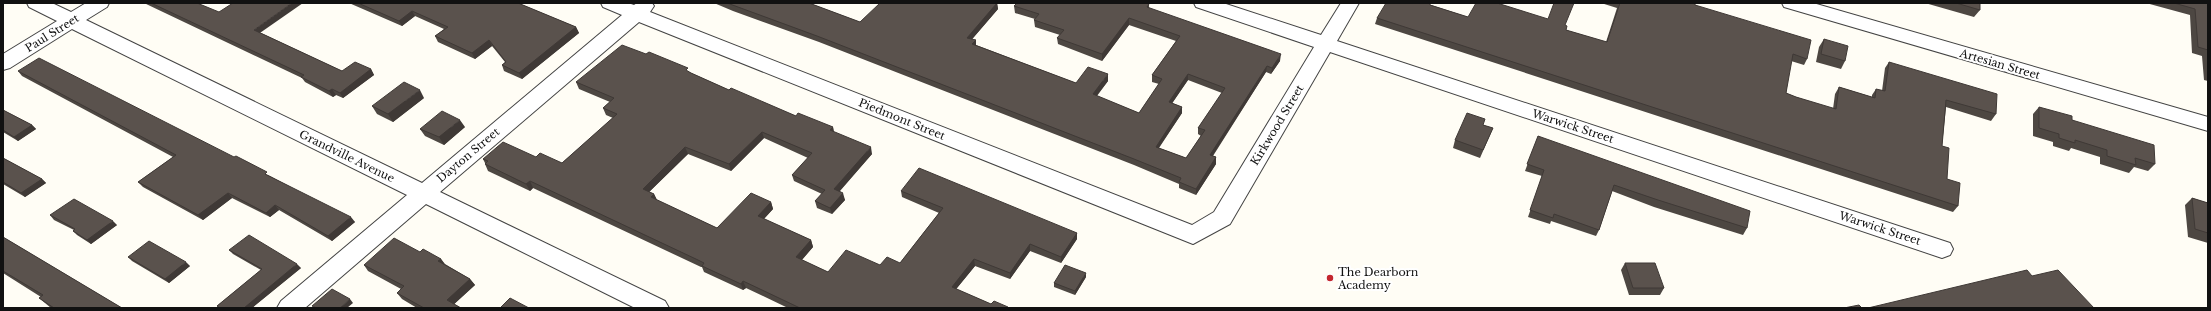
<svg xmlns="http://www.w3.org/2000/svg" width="2211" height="311" font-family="'Libre Baskerville',serif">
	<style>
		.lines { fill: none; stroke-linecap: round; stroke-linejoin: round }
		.minor-casing { stroke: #444; stroke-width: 2 }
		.minor { fill: #fff; fill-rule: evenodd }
		.wall { fill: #4d4742; fill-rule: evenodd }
		.shaded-wall { fill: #3f3936 }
		.building { fill: #5a524d; stroke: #3f3936; fill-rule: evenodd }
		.poi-dot { fill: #c4262e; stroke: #fff; stroke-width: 1.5 }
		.labels { text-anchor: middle; stroke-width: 4; stroke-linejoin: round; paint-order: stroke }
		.street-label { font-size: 11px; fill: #111; stroke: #fff }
		.poi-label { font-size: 11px; fill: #111; stroke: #fff; text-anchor: start }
	</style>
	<rect width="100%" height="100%" fill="#fffdf5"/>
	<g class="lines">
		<defs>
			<path id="minor" d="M27,3H52L71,12L86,3H109L107,7L86,20L422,183L622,15L603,7L601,3H628L634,5L637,3H652L654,6L650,12L1192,225L1214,212L1314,47L1196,7L1194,3H1223L1321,35L1341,3H1359L1337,41L1950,243L1953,249L1950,255L1942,258L1330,52L1230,224L1193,244L639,22L440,192L665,301L669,308H635L426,204L305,308H277L281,301L407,195L72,29L10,68L3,70V54L57,21L29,7Z
				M1782,3H1813L2208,117V131L1784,7Z"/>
		</defs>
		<!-- minor casing -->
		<use href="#minor" class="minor-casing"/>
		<!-- minor -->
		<use href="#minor" class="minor"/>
	</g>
	<!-- wall -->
	<path class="wall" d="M144,3H197L342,71L371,69L374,75L343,98L336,95L333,97L305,82L302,78Z
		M349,3H518L576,27L579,33L522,79L504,71L502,65L505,62L492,46L475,59L438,42L435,36L444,29L415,16L402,26Z
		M714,3H809L860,22L997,3L998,9L972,39L976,45L1076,83L1108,81L1097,96L1139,113L1159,84L1152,82V75L1176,41L1129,25L1102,61L1058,44L1057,38L1060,35L1035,27L1034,20L1035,19L1015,13L1014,6L1149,4V8L1280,61L1271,74L1266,72L1213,156L1216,157V164L1196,195L1179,188V184L1134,165L819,42L733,11ZM1188,80L1222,93L1198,128V134L1201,136L1186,158L1159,148L1182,113V107L1172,103Z
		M1601,3H1695V5L1807,59L1804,65L1791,61L1786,93L1796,97L1833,109L1835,94L1839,87L1872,97V95L1876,89L1882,91L1885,68L1889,62L1996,114L1991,121L1946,107L1942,146L1947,179L1958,206L1953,212L1375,24L1377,18L1431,5L1468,17L1565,25L1566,30L1606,42L1617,8Z
		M1925,3H1980V10L1974,17Z
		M2146,3H2208V81L2204,80L2202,56L2192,53L2190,15Z
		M1824,39L1845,61L1841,69L1816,62L1819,47Z
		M18,71L270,176L355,222L332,241L279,210L270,217L232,198L203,220L143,187L138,182L173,157L22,76Z
		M689,72L729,90L796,116L833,127L834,132L872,154L840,191L845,200L832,214L817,208L815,201L822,194L794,181L792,175L808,158L764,138L731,171L688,154L649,192L654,194L657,200L717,228L771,202L773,209L764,219L811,240L813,247L802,260L828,272L900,263L939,213L902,197L901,191L1077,233V239L1061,263L1030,251L1010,279L975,266L956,289L991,304L1008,308H788L746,288L743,290L704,272L702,267H701L533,188L530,191L505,179L488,171L485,164V163L483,159L536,157L562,163L613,118L606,115L603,108L610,102L579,89L576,82Z
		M424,98L393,122L377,114L372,106Z
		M2039,107L2072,120L2155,164L2148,171L2134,167L2129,173L2100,164V157L2071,148L2069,151L2053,146V142L2033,136V114Z
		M3,110L32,125L36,129L18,141L3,132Z
		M1483,125L1493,128L1490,135L1480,158L1453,148L1455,140Z
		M465,127L444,145L425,136L420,129Z
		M1538,136L1747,228L1743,235L1654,207L1612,191L1599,230L1596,236L1551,221L1550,224L1528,217L1542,176L1525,171Z
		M3,158L42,179L46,183L25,197L3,184Z
		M2192,198L2208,203V243L2188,237L2185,205Z
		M50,215L117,225L91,244L77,235L73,231L74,230L54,220Z
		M3,237L122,308H51L39,298L41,297L3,273Z
		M229,250L301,268L252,308H219L217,306L261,270L233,254Z
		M420,252L441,259L445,264L470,279L475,285L454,304L461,308H417L402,299L397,293L401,289L368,271L364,265Z
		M128,257L190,266L169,283L132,261Z
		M1625,263L1664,288L1660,295H1629L1621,270Z
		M1086,277L1075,295L1054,287V283Z"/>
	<!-- shaded-wall -->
	<path class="shaded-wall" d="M292,3H303L257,35L254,30Z
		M997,3L998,9L968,44L967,38Z
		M412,11L415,16L402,26L399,21Z
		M1129,18V25L1102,61V54Z
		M576,27L579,33L522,79L519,73Z
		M489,40L492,46L475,59L472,53Z
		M976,40V47L972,44Z
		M1281,54L1280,61L1271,74L1272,68Z
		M1267,66L1266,72L1209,161L1210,155Z
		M371,69L374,75L343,98L340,93Z
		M1108,74V81L1093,100V94Z
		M1188,74V80L1169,108V102Z
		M332,89L336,95L333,97L329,91Z
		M420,90L424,98L393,122L388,114Z
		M1182,107V113L1155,153L1156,147Z
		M460,120L465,127L444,145L439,137Z
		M32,125L36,129L18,141L14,137Z
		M833,127L834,134L830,130Z
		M762,132L764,138L731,171L729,164Z
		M685,147L688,154L646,195L643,189Z
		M871,147L872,154L836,195L834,189Z
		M1216,157V164L1196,195V189Z
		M42,179L46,183L25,197L21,193Z
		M530,181L533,188L530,191L526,184Z
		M228,193L232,198L203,220L198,215Z
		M843,193L845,200L832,214L830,208Z
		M654,194L657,200L651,197Z
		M771,202L773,209L760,223L758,216Z
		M275,205L279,210L270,217L266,213Z
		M351,217L355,222L332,241L328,236Z
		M113,221L117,225L91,244L87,240Z
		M1077,233V239L1061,263V257Z
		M811,240L813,247L798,264L796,257Z
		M1030,244V251L1010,279V273Z
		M441,259L445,265L438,261Z
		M974,259L975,266L953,293L952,287Z
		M186,262L190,266L169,283L165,279Z
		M297,264L301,268L252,308H244Z
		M1086,273V277L1075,295V291Z
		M470,279L475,285L451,307L447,300Z
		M743,281L746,288L743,290L741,284Z
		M350,299L353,303L347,308H340Z"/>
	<!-- building -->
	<path class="building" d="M151,3H197L219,12L233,3H292L254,30L342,71L355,62L371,69L340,93L332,89L329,91L301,77L304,75Z
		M358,3H518L576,27L519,73L502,65L506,62L489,40L472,53L435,36L448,27L412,11L399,21Z
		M727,3H809L860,22L880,3H997L967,38L976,40L972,44L1076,83L1088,67L1108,74L1093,94L1139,113L1162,79L1152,75L1180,36L1129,18L1102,54L1057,38L1064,30L1034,20L1039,14L1014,6L1017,3H1145L1149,4L1147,7L1281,54L1272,68L1267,66L1210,155L1216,157L1196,189L1179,182L1181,178L1134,159L817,36ZM1188,74L1225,88L1198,128L1205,130L1186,158L1156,147L1182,107L1169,102Z
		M1386,3H1430V5L1468,17L1476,3H1497L1548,19L1554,3H1574L1565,25L1567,26L1566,30L1607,42L1620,3H1695V5L1811,40L1807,59L1793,54L1786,93L1796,97L1836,109L1839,87L1875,98L1876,89L1885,91L1889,62L1997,94L1996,114L1946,100L1942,146L1949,148L1947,179L1960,183L1958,206L1377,18Z
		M1956,3H1980V10Z
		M2174,3H2208V51V50L2198,47L2195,9Z
		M1824,39L1848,46L1845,61L1821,54Z
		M622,45L646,54L649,52L688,68L686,70L691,73L729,90L731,88L796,116L798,113L833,127L830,130L871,147L834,189L843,193L830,208L815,201L825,190L792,175L812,153L762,132L729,164L685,147L643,189L654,194L651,197L717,228L751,193L771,202L758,216L811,240L796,257L828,272L846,250L880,265L887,257L900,263L943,208L901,191L919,168L1077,233L1061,257L1030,244L1010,273L974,259L952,287L991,304L994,301L1008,307V308H800L743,281L741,284L702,266L704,263L698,260L530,181L526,184L485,164L488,161L483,159L503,142L536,157L540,153L562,163L617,114L603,108L614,98L576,82Z
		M39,58L234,157L236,156L267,172L265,174L351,217L328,236L275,205L266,213L228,193L198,215L138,182L176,155L18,71Z
		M404,82L420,90L388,114L372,106Z
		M2039,107L2072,116V120L2154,145L2155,164L2135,158L2136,165L2107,156V150L2075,140V143L2059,138V134L2039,128Z
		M3,110L32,125L14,137L3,130Z
		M442,111L460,120L439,137L420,129Z
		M1467,113L1485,119L1483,125L1493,128L1483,150L1455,140Z
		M1538,136L1750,211L1747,228L1658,200L1614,185L1599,230L1554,214L1553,218L1530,210L1544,170L1527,164Z
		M3,158L42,179L21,193L3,182Z
		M2192,198L2208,203V233L2195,229Z
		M74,199L113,221L87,240L73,231L75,229L50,215Z
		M249,235L297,264L244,308H220L217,306L262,269L229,250Z
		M3,237L122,308H54L39,298L43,295L3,271Z
		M394,238L420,252L423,249L441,259L438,261L470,279L447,300L461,308H424L397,293L404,286L364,265Z
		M149,241L186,262L165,279L128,257Z
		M1625,263H1655L1664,288H1633Z
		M1065,265L1086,273L1075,291L1054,283Z
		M2027,270L2032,276L2058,270L2094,308H1868Z
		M332,289L350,299L340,308H316L312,306Z
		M510,298L529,308H500Z
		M1859,305L1862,308H1844Z"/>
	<!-- markers -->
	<circle class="poi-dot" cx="1330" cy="278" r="4"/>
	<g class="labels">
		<!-- street labels -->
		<g class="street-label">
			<text transform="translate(52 33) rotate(-32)" y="4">Paul Street</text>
			<text transform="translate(2000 64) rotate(16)" y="4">Artesian Street</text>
			<text transform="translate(902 119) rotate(22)" y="4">Piedmont Street</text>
			<text transform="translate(1277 125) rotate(-59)" y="4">Kirkwood Street</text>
			<text transform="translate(1573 126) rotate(18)" y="4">Warwick Street</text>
			<text transform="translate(468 155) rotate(-40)" y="4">Dayton Street</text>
			<text transform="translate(347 156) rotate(26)" y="4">Grandville Avenue</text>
			<text transform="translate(1880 228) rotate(18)" y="4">Warwick Street</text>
		</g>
		<!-- poi labels -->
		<g class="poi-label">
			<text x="1338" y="276">The Dearborn<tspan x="1338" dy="13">Academy</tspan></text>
		</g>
	</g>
	<!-- border -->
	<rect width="2211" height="311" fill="none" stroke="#111111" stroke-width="8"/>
</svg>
